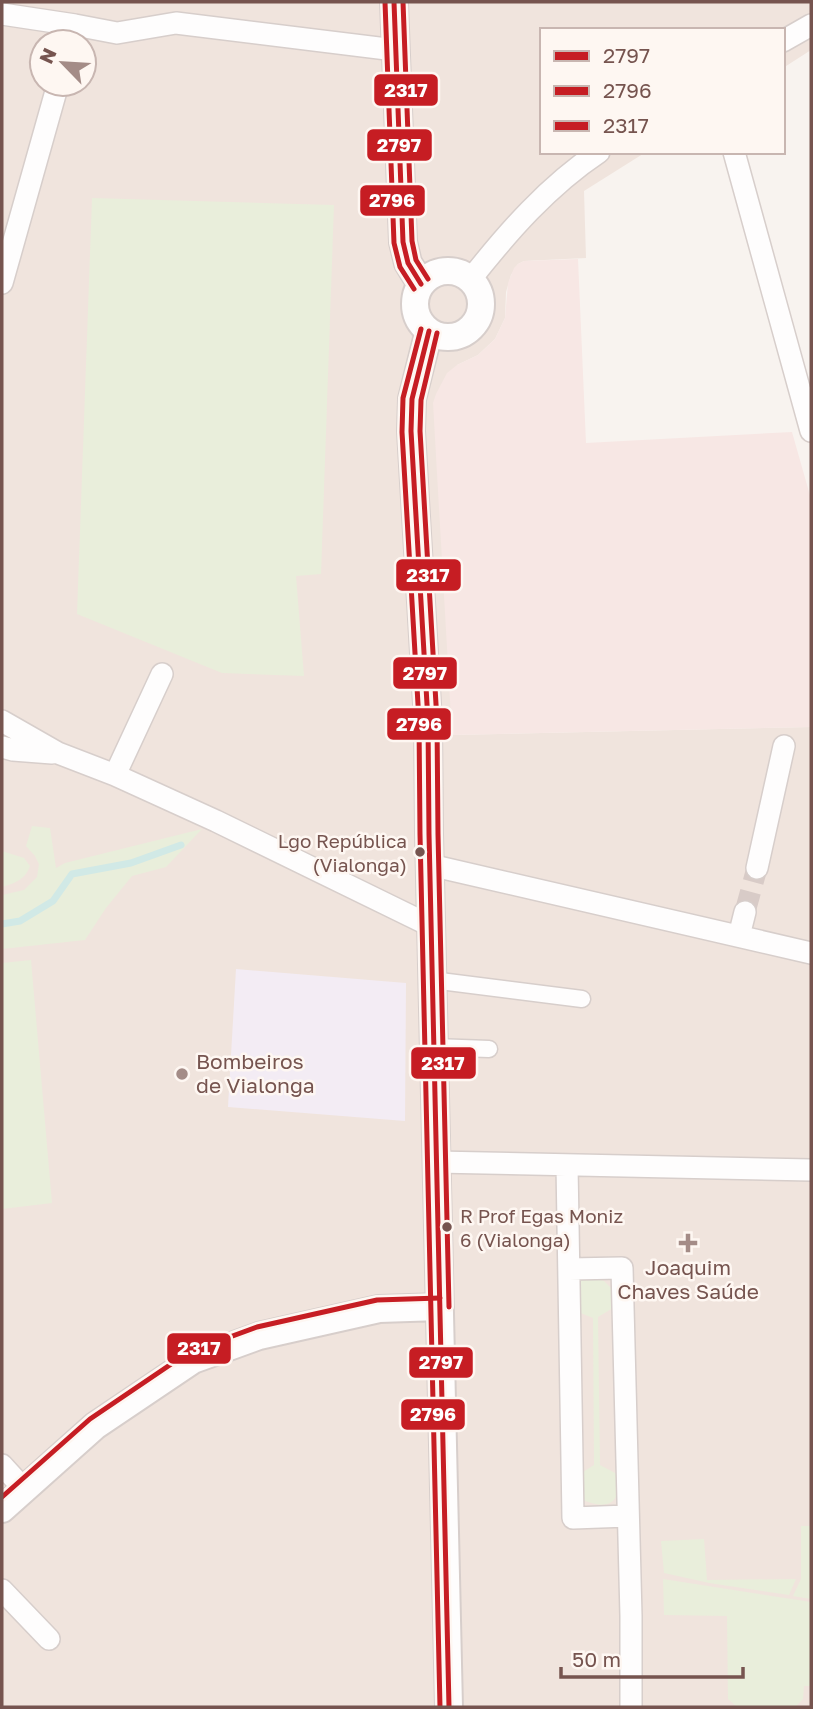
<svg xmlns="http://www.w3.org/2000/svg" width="813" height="1709" font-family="'Golos Text',sans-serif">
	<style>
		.residential { fill: #f0e4dd; fill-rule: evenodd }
		.commercial { fill: #f7e7e4 }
		.education { fill: #f3ecf4 }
		.green { fill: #e9eedb }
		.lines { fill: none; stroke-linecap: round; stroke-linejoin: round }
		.stream { stroke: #d1e9e6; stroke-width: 7 }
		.minor-tunnel { stroke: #d8cbc7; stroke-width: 21; stroke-dasharray: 21 10; stroke-linecap: butt }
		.pedestrian-casing { stroke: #d7cecb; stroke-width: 19 }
		.minor-casing { stroke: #d7cecb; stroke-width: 24 }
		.tertiary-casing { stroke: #d7cecb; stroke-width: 30 }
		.pedestrian { stroke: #fefdfd; stroke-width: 16 }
		.minor { stroke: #fefdfd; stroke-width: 21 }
		.tertiary { stroke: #fefdfd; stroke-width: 26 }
		.bus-1-casing { stroke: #fef7f2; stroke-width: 10 }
		.bus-2-casing { stroke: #fef7f2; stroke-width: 10 }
		.bus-3-casing { stroke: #fef7f2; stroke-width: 10 }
		.bus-1 { stroke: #c61d23; stroke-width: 5 }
		.bus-2 { stroke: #c61d23; stroke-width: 5 }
		.bus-3 { stroke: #c61d23; stroke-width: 5 }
		.bus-dot { fill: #76544f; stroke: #fef7f2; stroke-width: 2.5 }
		.poi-dot { fill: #a48c87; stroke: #fef7f2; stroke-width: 2.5 }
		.labels { text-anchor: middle; stroke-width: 5; stroke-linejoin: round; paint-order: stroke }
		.bus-label { font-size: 19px; fill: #76544f; stroke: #fef7f2; text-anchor: end }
		.poi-label { font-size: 21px; fill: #76544f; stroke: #fef7f2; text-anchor: start }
		.line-badge { stroke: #fef7f2; stroke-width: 2.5 }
		.badge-label { font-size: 19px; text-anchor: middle; font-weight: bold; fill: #fff }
	</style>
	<rect width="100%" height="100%" fill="#f8f3ef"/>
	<!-- residential -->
	<path class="residential" d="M2,2H811V50L783,68V30H542V152H646L584,191L586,258L524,261L518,264L511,275L506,292L505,318L495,339L478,355L457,365L452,735L811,727V1707H2ZM42,42H84V84H42Z"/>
	<!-- commercial -->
	<path class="commercial" d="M578,259L586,443L792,432L811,499V727L452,735L433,403L436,394L447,373L457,365L478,355L495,339L505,318L508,283L514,268L518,264L524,261Z"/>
	<!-- education -->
	<path class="education" d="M236,969L406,983L405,1121L228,1107Z"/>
	<!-- green -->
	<path class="green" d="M92,198L334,205L321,574L296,576L304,676L222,673L77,614Z
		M32,826L50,828L56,868L65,863L202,829L166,867L132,876L106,908L85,940L2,949V895L24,890L37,877L39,864L35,856L26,846Z
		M2,851L24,858L30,866C25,880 15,883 2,887Z
		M31,960L52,1203L2,1209V963Z
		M590,1277L604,1281L612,1289L613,1308L598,1317L600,1465L617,1474C618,1479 619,1487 618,1492C613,1510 595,1505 583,1500L578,1475L594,1465L593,1318L573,1310L579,1281Z
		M801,1526H811V1599L793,1596L801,1579Z
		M704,1539L707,1580L796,1579L789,1595L709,1583L664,1573L661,1541Z
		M663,1579L811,1602V1686H804L803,1699L796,1706L737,1707L728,1699L727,1616L664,1615Z"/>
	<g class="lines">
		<!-- stream -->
		<path class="stream" d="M2,924L20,921L53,901L72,874L131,863L181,845"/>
		<!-- minor-tunnel -->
		<path class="minor-tunnel" d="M745,912L757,868"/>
		<defs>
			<path id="pedestrian" d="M432,980L582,999
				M434,1047L489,1049"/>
			<path id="minor" d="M2,14L75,25L117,33L176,23L395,50
				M783,41L811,25
				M734,152L811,431
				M470,280C508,232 548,186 599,152
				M2,283L58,84
				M2,721L58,753L115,775L216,821L431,926
				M2,747L13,750L52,753
				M115,775L162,674
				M430,865L811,953
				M757,868L784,746
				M739,936L745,912
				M436,1162L811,1170
				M567,1165L573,1518L628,1516
				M569,1269L622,1268L631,1616V1707
				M2,1465L23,1488
				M2,1590L49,1639"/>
			<path id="tertiary" d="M394,2L403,242L408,263L421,284
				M415 304a33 33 0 1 1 66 0a33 33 0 1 1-66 0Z
				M429,331L412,399L411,431L428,721L429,834L449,1707
				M2,1509L95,1426L193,1360L259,1336L379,1309L440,1307"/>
		</defs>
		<!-- pedestrian casing -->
		<use href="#pedestrian" class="pedestrian-casing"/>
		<!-- minor casing -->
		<use href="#minor" class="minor-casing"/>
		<!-- tertiary casing -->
		<use href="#tertiary" class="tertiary-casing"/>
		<!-- pedestrian -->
		<use href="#pedestrian" class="pedestrian"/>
		<!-- minor -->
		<use href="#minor" class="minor"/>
		<!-- tertiary -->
		<use href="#tertiary" class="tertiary"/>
		<defs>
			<path id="bus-1" d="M394,2L403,242L408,263L421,284
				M429,331L412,399L411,431L428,721L429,834L449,1707"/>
			<path id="bus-2" d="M385,2L394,243L400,267L414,289
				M421,329L403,398L402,432L419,721L420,834L440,1707"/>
			<path id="bus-3" d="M403,2L412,241L416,260L428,279
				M437,333L421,400L420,431L437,721L438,834L449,1307
				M2,1497L90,1419L189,1352L257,1327L377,1300L440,1298"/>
		</defs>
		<!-- bus-1 casing -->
		<use href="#bus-1" class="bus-1-casing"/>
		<!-- bus-2 casing -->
		<use href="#bus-2" class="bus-2-casing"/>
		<!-- bus-3 casing -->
		<use href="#bus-3" class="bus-3-casing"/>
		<!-- bus-1 -->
		<use href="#bus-1" class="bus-1"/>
		<!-- bus-2 -->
		<use href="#bus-2" class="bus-2"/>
		<!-- bus-3 -->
		<use href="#bus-3" class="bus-3"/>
	</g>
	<!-- markers -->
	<g class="bus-dot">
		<circle cx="420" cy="852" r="6"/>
		<circle cx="447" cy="1227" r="6"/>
	</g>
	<g class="poi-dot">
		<circle cx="182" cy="1074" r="7"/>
		<path d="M684.5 1232.5h7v7h7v7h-7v7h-7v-7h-7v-7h7z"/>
	</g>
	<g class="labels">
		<!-- bus labels -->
		<g class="bus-label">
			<text x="407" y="848">Lgo República<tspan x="407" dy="24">(Vialonga)</tspan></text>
			<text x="460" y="1223" text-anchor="start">R Prof Egas Moniz<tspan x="460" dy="24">6 (Vialonga)</tspan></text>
		</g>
		<!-- poi labels -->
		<g class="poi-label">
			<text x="196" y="1069">Bombeiros<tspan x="196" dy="24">de Vialonga</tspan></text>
			<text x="688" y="1275" text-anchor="middle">Joaquim<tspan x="688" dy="24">Chaves Saúde</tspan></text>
		</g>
	</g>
	<g class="line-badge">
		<rect x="373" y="73" width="66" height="34" rx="7" fill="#c61d23"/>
		<rect x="366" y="128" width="67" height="34" rx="7" fill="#c61d23"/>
		<rect x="359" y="184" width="67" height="33" rx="7" fill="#c61d23"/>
		<rect x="395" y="558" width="67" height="34" rx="7" fill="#c61d23"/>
		<rect x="392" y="656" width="66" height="34" rx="7" fill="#c61d23"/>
		<rect x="386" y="707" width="66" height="34" rx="7" fill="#c61d23"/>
		<rect x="410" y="1046" width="67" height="34" rx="7" fill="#c61d23"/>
		<rect x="166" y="1332" width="66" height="33" rx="7" fill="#c61d23"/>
		<rect x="408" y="1346" width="66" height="33" rx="7" fill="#c61d23"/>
		<rect x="400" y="1398" width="66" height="33" rx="7" fill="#c61d23"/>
	</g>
	<g class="badge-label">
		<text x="406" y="97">2317</text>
		<text x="399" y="152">2797</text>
		<text x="392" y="207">2796</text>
		<text x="428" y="582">2317</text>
		<text x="425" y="680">2797</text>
		<text x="419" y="731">2796</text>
		<text x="443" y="1070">2317</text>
		<text x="199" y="1355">2317</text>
		<text x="441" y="1369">2797</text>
		<text x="433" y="1421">2796</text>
	</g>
	<!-- border -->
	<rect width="813" height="1709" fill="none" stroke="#76544f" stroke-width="7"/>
	<!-- legend -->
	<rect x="540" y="28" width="245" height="126" fill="#fef7f2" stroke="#c8b6b1" stroke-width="2"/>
	<rect x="554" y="51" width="35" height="10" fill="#c61d23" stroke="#c8b6b1" stroke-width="2"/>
	<text x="603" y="63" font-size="21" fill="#76544f">2797</text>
	<rect x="554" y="86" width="35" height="10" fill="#c61d23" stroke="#c8b6b1" stroke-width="2"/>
	<text x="603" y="98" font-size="21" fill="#76544f">2796</text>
	<rect x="554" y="121" width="35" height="10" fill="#c61d23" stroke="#c8b6b1" stroke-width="2"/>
	<text x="603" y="133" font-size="21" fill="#76544f">2317</text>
	<!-- north arrow -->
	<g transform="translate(63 63) rotate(295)"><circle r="33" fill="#fef7f2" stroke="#c8b6b1" stroke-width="2"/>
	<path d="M0-5L12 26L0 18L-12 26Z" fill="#a48c87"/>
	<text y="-10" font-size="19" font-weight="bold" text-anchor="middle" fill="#76544f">N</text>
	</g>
	<!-- scale -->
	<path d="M561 1667v10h182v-10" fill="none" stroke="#76544f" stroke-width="3.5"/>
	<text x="572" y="1667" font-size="21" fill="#76544f" stroke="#fef7f2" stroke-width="5" paint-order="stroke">50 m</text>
</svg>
